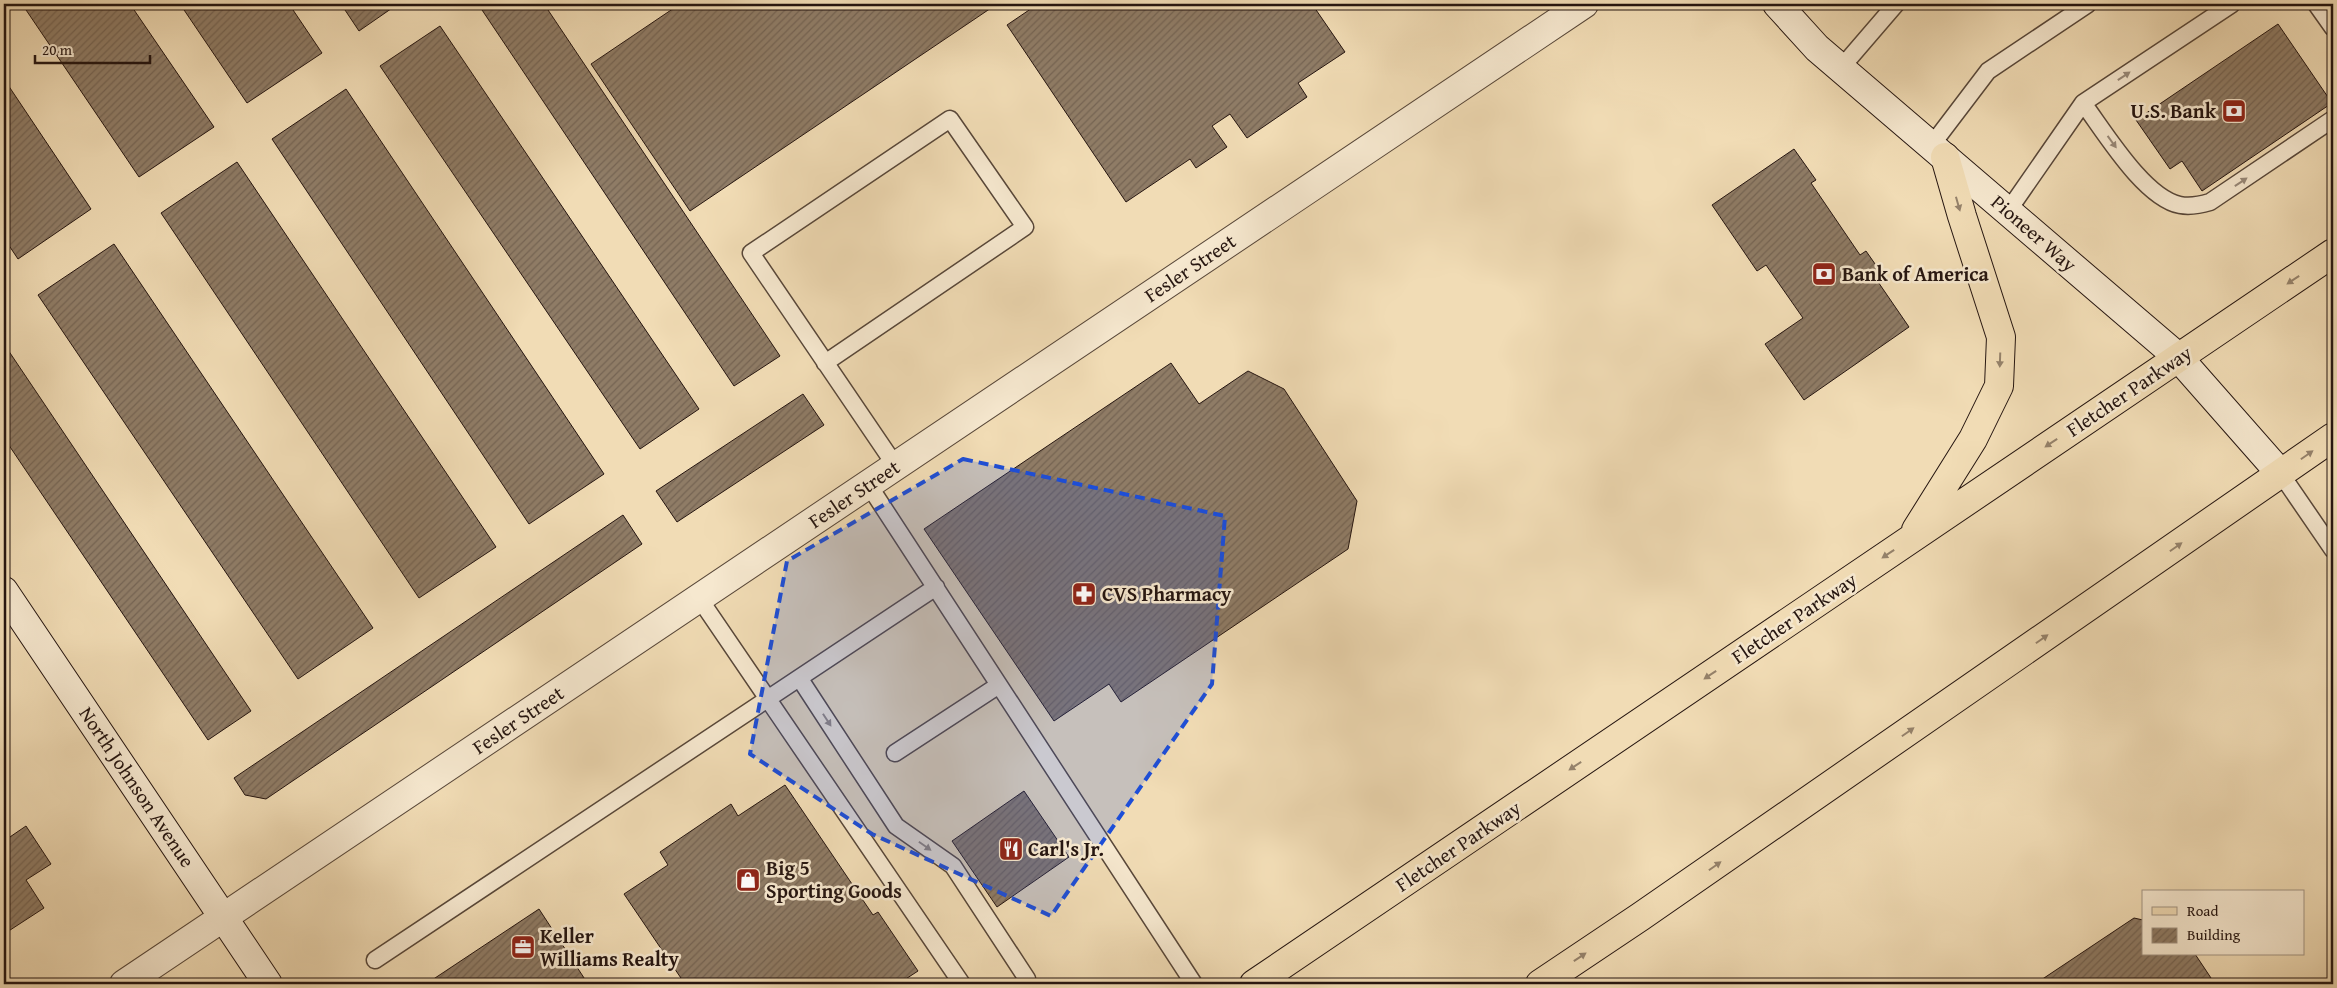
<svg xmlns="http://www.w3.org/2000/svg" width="2337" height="988" font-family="'Gentium Book Plus',serif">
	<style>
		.building { fill: url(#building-hatch); stroke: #251510 }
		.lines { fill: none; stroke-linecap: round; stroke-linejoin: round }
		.service-casing { stroke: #584739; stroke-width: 19 }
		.minor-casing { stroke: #584739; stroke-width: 30 }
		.secondary-casing { stroke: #251510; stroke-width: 30 }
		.primary-casing { stroke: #251510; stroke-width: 30 }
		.service { stroke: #f6e8cf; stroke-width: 16 }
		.minor { stroke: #f6e8cf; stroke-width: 28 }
		.secondary { stroke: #f6e8cf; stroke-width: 28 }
		.primary { stroke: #f1dcb5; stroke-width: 28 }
		.oneway { fill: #988979 }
		.oneway2 { fill: #95826b }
		.marked { fill: #1d4ed8; fill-opacity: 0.2; stroke: #1d4ed8; stroke-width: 4; stroke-dasharray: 10 6; stroke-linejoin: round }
		.labels { text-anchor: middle; stroke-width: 5; stroke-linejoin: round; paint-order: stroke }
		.poi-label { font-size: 20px; font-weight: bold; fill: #251510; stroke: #f6e8cf; text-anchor: start }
		.street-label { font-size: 20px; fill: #251510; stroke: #f6e8cf }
	</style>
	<defs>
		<pattern id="building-hatch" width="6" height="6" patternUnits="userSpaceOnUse" patternTransform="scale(1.25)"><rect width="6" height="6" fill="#8f7c66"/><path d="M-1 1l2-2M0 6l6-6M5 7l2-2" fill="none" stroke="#756453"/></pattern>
	</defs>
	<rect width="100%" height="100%" fill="#f1dcb5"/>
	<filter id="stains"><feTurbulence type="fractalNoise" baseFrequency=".004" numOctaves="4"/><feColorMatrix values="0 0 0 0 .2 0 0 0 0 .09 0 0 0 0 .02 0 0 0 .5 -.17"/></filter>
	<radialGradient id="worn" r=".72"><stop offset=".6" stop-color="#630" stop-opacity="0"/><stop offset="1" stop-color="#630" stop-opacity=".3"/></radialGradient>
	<!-- building -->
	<path class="building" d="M22,4H130L214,127L139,177Z
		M180,4H289L322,53L247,103Z
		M341,4H398L359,31Z
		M478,4H544L780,356L734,386Z
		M680,4H997L690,211L591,64Z
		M1038,4H1312L1345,52L1298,83L1307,97L1247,138L1230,114L1212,126L1227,147L1196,168L1190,159L1126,202L1007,25Z
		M2278,24L2332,103L2202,191L2182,161L2170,169L2136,120Z
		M440,26L699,409L640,449L380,66Z
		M4,79L91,209L18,259L4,238Z
		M346,89L604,474L529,524L272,139Z
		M1794,149L1816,180L1811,183L1860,255L1866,251L1880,271L1874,276L1909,327L1804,400L1765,344L1803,318L1766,265L1757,271L1712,205Z
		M237,162L496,547L419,598L161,213Z
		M114,244L373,628L298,679L38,295Z
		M4,344L251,711L208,740L4,438Z
		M1171,363L1199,404L1248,371L1284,389L1357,501L1348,549L1121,702L1109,684L1054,721L924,529Z
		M803,394L824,425L677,522L656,491Z
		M623,515L642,544L266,799L245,795L234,778Z
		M785,785L873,915L878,912L918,971L898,984H685L624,894L668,865L660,852L731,804L738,816Z
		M1024,791L1069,857L997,907L952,841Z
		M26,826L51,864L26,880L44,908L4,934V841Z
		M539,909L588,984H426Z
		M2134,918L2143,920V954H2195L2215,984H2035Z"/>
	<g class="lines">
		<defs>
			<path id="service" d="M2316,4L2333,28
				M1841,68L1896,4
				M2083,103C2104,131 2144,198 2180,205C2191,207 2200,205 2210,202L2333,119
				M1931,146L1988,71L2088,4
				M2008,211L2083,103L2232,4
				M825,363L1025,227L950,119L751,253L895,465
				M2281,474L2333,550
				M868,484L1194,984
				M699,598L962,984
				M800,679L896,826L953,866L1027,979
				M895,753L999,685
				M375,960L936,587"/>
			<path id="minor" d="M124,984L1584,4"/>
			<path id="secondary" d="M1777,4L1817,48L2178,357L2281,474
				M4,591L268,984"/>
			<path id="primary" d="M1916,530L1973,439L1999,386L2001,337L1962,216L1945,157
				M1254,984L2333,253
				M1540,984L1640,917L2333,437"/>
		</defs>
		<!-- service casing -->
		<use href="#service" class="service-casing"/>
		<!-- minor casing -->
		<use href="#minor" class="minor-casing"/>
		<!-- secondary casing -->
		<use href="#secondary" class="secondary-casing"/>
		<!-- primary casing -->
		<use href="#primary" class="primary-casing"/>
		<!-- service -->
		<use href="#service" class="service"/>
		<!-- minor -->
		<use href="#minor" class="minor"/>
		<!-- secondary -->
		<use href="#secondary" class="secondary"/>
		<!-- primary -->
		<use href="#primary" class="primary"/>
	</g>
	<!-- one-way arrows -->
	<defs><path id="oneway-solid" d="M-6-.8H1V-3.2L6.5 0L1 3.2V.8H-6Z" transform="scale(1.25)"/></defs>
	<g class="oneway">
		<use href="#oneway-solid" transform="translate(2124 76) rotate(-34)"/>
		<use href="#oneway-solid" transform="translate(2112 142) rotate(54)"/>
		<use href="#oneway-solid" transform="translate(2241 182) rotate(-34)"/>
		<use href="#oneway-solid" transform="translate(827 720) rotate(57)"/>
		<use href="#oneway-solid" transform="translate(925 846) rotate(35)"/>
	</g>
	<g class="oneway2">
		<use href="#oneway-solid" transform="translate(1958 204) rotate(74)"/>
		<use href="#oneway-solid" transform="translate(2293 280) rotate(146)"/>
		<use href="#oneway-solid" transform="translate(2000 360) rotate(92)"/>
		<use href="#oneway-solid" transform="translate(2051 443) rotate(146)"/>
		<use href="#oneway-solid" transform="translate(2307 455) rotate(-35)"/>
		<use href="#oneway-solid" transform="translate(2176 547) rotate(-35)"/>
		<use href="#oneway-solid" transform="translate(1888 554) rotate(146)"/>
		<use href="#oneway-solid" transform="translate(2042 639) rotate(-35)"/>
		<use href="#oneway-solid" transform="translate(1710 675) rotate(146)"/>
		<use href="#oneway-solid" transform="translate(1908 732) rotate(-35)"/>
		<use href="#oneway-solid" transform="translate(1575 766) rotate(146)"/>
		<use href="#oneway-solid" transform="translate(1715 866) rotate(-35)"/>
		<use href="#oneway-solid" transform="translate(1580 957) rotate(-34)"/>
	</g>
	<!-- marked area -->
	<path class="marked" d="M963,459L1225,516L1212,684L1051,916L872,834L750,754L787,561Z"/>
	<!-- icons -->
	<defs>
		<symbol id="bank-square" viewBox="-11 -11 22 22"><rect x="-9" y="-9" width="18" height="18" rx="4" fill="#8f2418" stroke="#f6e8cf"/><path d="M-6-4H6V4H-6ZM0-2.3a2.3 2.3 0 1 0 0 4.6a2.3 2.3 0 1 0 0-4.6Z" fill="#fff"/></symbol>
		<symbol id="pharmacy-square" viewBox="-11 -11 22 22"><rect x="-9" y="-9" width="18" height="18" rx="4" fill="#8f2418" stroke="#f6e8cf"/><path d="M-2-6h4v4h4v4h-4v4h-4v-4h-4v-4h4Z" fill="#fff"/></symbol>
		<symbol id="restaurant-square" viewBox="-11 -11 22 22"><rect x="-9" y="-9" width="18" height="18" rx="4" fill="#8f2418" stroke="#f6e8cf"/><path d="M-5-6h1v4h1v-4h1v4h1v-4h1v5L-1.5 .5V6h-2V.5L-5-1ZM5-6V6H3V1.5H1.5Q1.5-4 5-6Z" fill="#fff"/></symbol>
		<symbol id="shop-square" viewBox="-11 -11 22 22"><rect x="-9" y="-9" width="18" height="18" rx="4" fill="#8f2418" stroke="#f6e8cf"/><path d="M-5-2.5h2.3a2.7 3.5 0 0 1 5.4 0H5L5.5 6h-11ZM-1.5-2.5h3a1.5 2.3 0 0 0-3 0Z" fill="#fff"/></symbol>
		<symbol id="office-square" viewBox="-11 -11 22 22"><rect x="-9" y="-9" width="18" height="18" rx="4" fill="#8f2418" stroke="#f6e8cf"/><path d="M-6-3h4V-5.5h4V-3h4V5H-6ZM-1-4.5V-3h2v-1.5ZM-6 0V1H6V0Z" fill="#fff"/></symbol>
	</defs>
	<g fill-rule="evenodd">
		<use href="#bank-square" x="2220" y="97" width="28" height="28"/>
		<use href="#bank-square" x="1810" y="260" width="28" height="28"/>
		<use href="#pharmacy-square" x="1070" y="580" width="28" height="28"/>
		<use href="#restaurant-square" x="997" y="835" width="28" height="28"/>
		<use href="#shop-square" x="734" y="866" width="28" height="28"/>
		<use href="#office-square" x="509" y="933" width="28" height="28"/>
	</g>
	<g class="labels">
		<!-- poi labels -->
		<g class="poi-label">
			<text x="2216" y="118" text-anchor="end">U.S. Bank</text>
			<text x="1842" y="281">Bank of America</text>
			<text x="1102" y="601">CVS Pharmacy</text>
			<text x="1028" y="856">Carl's Jr.</text>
			<text x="766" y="875">Big 5<tspan x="766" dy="23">Sporting Goods</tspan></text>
			<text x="540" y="943">Keller<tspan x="540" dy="23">Williams Realty</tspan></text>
		</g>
		<!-- street labels -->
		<g class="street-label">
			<text transform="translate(2034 233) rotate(41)" y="7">Pioneer Way</text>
			<text transform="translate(1190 268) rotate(-34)" y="7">Fesler Street</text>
			<text transform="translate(2129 391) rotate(-34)" y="7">Fletcher Parkway</text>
			<text transform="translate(854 494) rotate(-34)" y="7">Fesler Street</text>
			<text transform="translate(1794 618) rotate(-34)" y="7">Fletcher Parkway</text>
			<text transform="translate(518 720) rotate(-34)" y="7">Fesler Street</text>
			<text transform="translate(137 787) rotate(56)" y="7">North Johnson Avenue</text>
			<text transform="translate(1458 846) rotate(-34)" y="7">Fletcher Parkway</text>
		</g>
	</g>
	<!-- margin -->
	<rect width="2337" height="988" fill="none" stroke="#f1dcb5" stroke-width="20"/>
	<rect x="5" y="5" width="2327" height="978" fill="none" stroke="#251510" stroke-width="2.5"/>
	<rect x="10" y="10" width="2317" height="968" fill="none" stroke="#251510"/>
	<!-- legend -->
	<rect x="2142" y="890" width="162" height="65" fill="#f6e8cf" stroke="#a29483"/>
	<rect x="2152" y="907" width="25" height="8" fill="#f1dcb5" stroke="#a29483"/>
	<text x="2187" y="916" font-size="15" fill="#251510">Road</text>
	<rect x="2152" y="928" width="25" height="15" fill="url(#building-hatch)" stroke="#a29483"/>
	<text x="2187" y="940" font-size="15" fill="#251510">Building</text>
	<!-- scale -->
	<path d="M35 55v8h115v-8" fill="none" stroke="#251510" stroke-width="2.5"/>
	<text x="42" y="55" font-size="15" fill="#251510" stroke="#f6e8cf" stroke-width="4" paint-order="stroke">20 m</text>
	<rect width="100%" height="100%" filter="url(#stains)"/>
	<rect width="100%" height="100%" fill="url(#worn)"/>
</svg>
